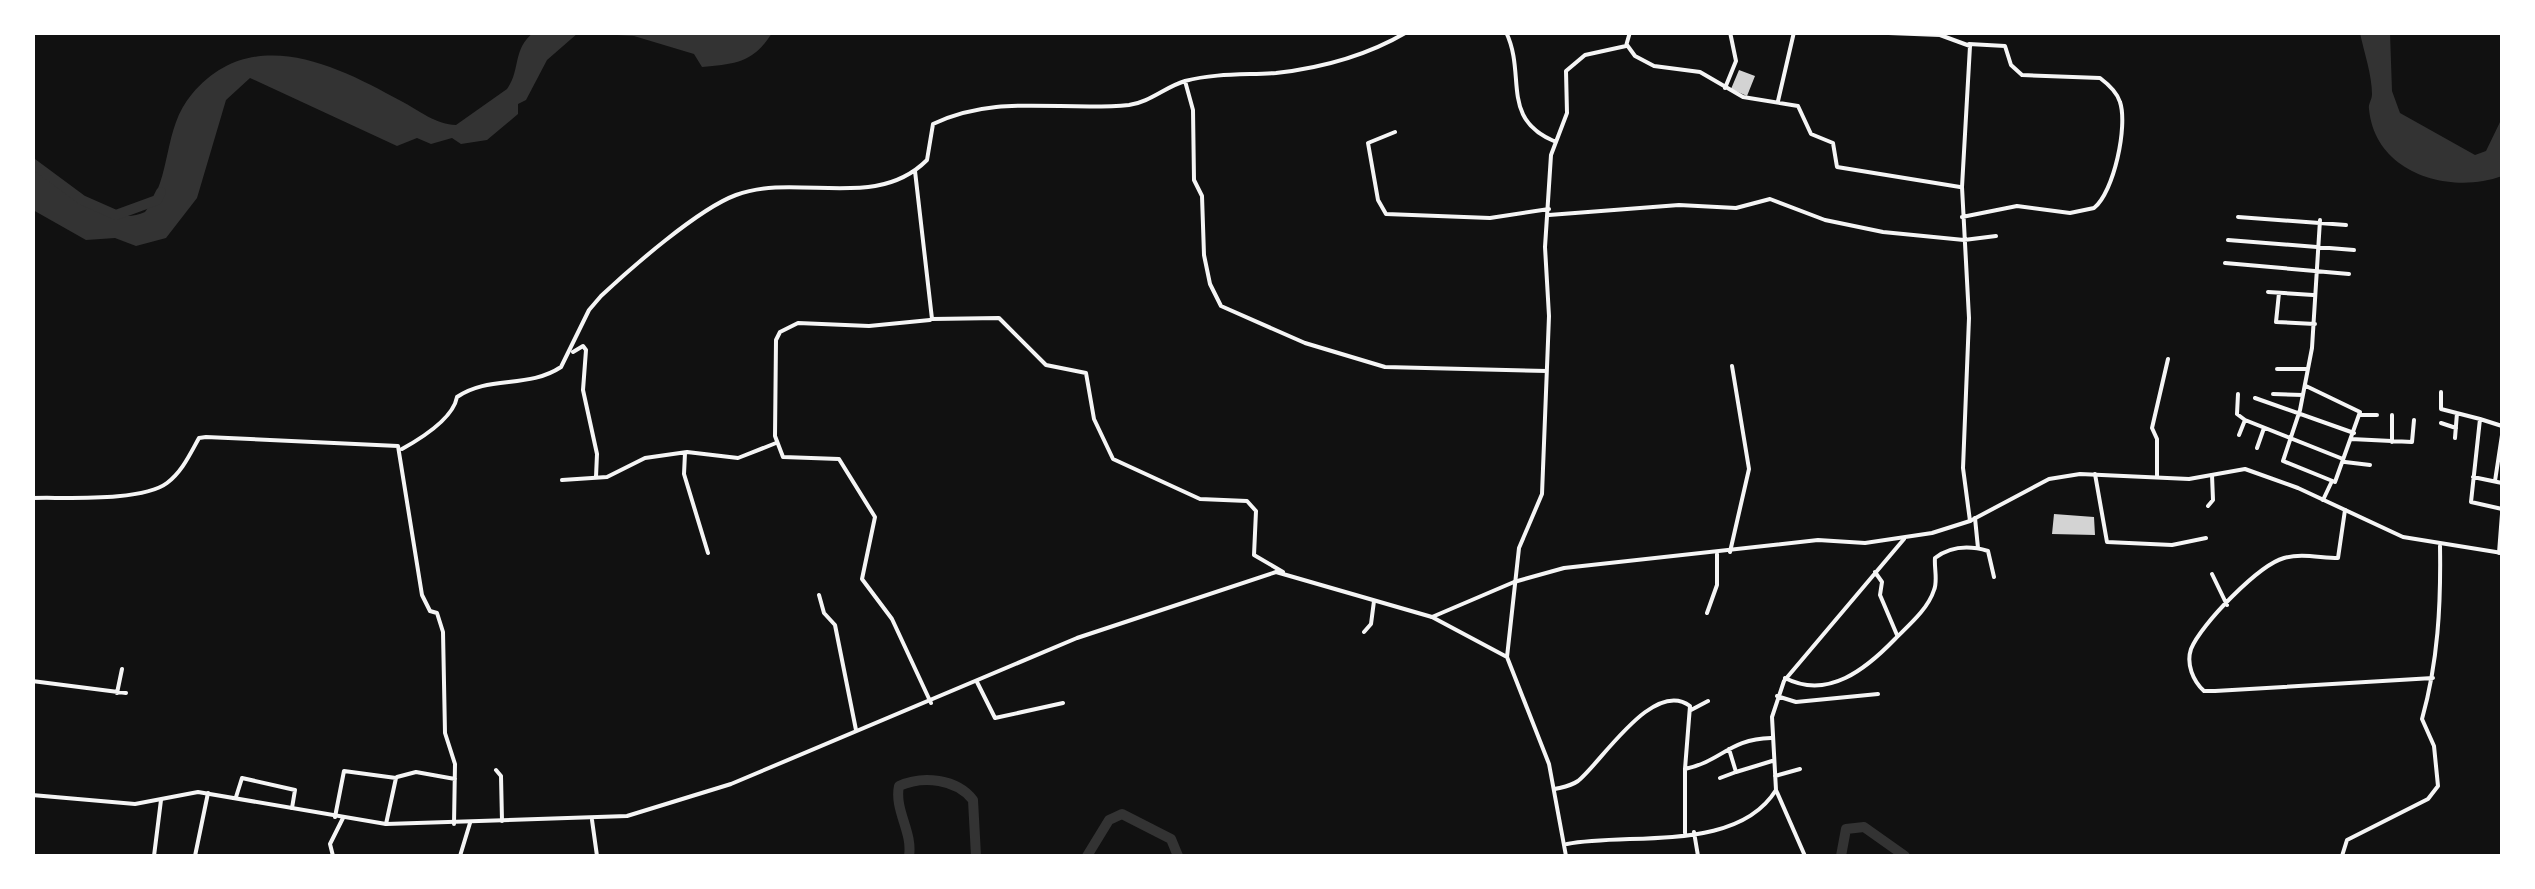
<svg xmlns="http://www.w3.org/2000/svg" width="2535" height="889" font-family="'PT Sans',sans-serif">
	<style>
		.water { fill: #333 }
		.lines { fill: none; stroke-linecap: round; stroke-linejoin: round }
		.river { stroke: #333; stroke-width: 10 }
		.building { fill: #d3d3d3 }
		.minor { stroke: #f5f5f5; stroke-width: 4 }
		.tertiary { stroke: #f5f5f5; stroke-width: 4 }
	</style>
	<rect width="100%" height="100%" fill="#111"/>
	<!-- water -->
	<path class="water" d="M534,32L578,33L547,60L526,100L518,104V114L487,140L461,144L452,138L431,144L417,138L397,146L250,78L226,100L197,198L166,238L136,246L115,238L86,240L33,210V166C63,187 109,229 145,212C173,176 162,129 192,94C252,23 336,65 401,101C418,110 437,125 456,125L507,89C521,70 512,49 534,32Z
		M698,32L772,33C753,63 736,64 702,67L694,54L634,36L583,33Z
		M2360,33H2390L2392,91L2400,113L2475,155L2486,151L2502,118V176C2451,195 2375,174 2369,109C2368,104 2372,100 2372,94C2372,75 2364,52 2360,33Z"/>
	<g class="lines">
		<!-- river -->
		<path class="river" d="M32,163L82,200L116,215L157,200L161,192
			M909,856C913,832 894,810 899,786C923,775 957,779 973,800L976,856
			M1087,856L1109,820L1122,814L1171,839L1178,856
			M1841,856L1846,829L1864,827L1905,856"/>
	</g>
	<!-- building -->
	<path class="building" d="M1739,70L1755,76L1747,96L1731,89Z
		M2054,514L2094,517L2095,535L2052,534Z"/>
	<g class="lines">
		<!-- minor -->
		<path class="minor" d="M1492,32H1498
			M1506,32C1527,76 1499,119 1556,142
			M1808,32H1849
			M1863,32L1940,35L1970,46L1962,187L1969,318L1963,468L1970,521
			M1627,45L1635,56L1654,66L1700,72L1743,97L1798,106L1811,134L1833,143L1837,167L1960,187
			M1185,81L1193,110L1194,180L1202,196L1204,255L1210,284L1221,306L1305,343L1385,367L1547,371
			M1725,88L1736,61L1730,32
			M1778,101L1794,32
			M1395,132L1368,143L1378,200L1386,214L1490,218L1549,209
			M915,171L932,319L999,318L1046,365L1086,373L1094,419L1113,459L1200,499L1247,501L1256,511L1254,555L1283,572
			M1549,215L1679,205L1736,208L1770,199L1825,220L1883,232L1964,240L1996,236
			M1962,217L2017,206L2070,213L2094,208C2114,192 2128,126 2120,102C2117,92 2108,84 2100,78L2022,75L2011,65L2005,46L1969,44
			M2238,217L2346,225
			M2228,240L2354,250
			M2225,263L2349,274
			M2268,292L2313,295
			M2279,293L2276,322L2315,324
			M930,320L869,326L798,323L780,332L776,340L775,436L783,457L839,459L875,517L862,579L892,619L931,703
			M573,352L583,346L586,350L583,390L597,454L596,477
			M2277,369H2308
			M2306,386L2360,412L2335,482L2283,461L2300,410L2312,348L2320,220
			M2441,392V409L2480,419L2471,502L2502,509
			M2238,394L2237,414L2245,420L2343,459
			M2273,394L2303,395
			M2255,398L2354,433
			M2360,415H2377
			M2480,419L2502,426
			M2441,423L2456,428
			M2239,435L2245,420
			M2455,438L2457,413
			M2351,439L2412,442L2414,420
			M2392,442V415
			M2257,448L2264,428
			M402,449C420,439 453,419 457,397C489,375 528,389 561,367L589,310L601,296C631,268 698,209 736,195C798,172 875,212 927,160L933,124C997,93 1061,112 1129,105C1150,102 1165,87 1185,81C1215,73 1246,75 1276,73C1321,68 1368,55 1407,32
			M685,453L684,474L708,553
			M2345,462L2370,465
			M2095,474L2107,542L2172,545L2206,538
			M2157,477V439L2152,428L2168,359
			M2473,477L2502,483
			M562,480L607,477L645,458L687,452L738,458L776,443
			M2495,481L2502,435
			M32,498C64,497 142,502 167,483C182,472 190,454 199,438L206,437L398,446L422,595L430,611L437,613L443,632L445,733L455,764L454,824
			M2323,500L2332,481
			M2208,506L2213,500L2212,475
			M2345,510L2338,558C2321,558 2301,553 2284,558C2259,565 2201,624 2191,649C2186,664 2193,681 2204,691H2215L2433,678
			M1975,518L1978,548
			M1730,552L1749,469L1732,366
			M2499,553L2502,514
			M1875,572L1882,582L1880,595L1897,635
			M2212,574L2227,605
			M819,595L824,613L835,625L856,730
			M1707,613L1717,585V554
			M1432,617L1507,657L1549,764L1566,856
			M1364,632L1371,624L1374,601
			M1507,657L1519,548L1542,494L1549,316L1545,247L1551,155L1567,113L1566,71L1585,55L1626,46L1630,32
			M1785,678C1828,700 1866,669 1895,639C1909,625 1928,609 1934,590C1938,581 1934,568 1935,558C1951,546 1968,545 1988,551L1994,577
			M32,681L126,693
			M977,682L995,718L1063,703
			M117,693L122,669
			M1777,696L1796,702L1878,694
			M1691,710L1708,701
			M1729,749L1736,772L1772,761
			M496,770L501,776L502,821
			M1775,776L1800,769
			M397,777L416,772L455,779
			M1720,778L1736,772
			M1555,789C1563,787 1571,786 1578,781C1601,763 1653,678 1690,706L1685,769
			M1776,790L1805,856
			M236,797L242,778L295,790L292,808
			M335,817L344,771L396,778L386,824
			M592,820L597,856
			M1694,832L1698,856
			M1685,833V769C1722,761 1729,739 1771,738
			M1567,844C1631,832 1737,853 1776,790L1772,717L1784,681L1904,539
			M154,856L161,800
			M195,856L208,793
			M333,856L330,844L343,818
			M460,856L470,823
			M2342,856L2347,840L2428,799L2438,786L2434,746L2422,719C2438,662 2441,605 2440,546"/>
		<!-- tertiary -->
		<path class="tertiary" d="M32,795L135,804L198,792L386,824L627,816L731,784L1077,638L1276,572L1432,617L1514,582L1564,568L1818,540L1865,543L1932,533L1970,521L2049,479L2080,474L2189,479L2245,469L2298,488L2403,537L2502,553"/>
	</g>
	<!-- border -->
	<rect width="2535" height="889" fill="none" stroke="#ffffff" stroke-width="70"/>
</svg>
